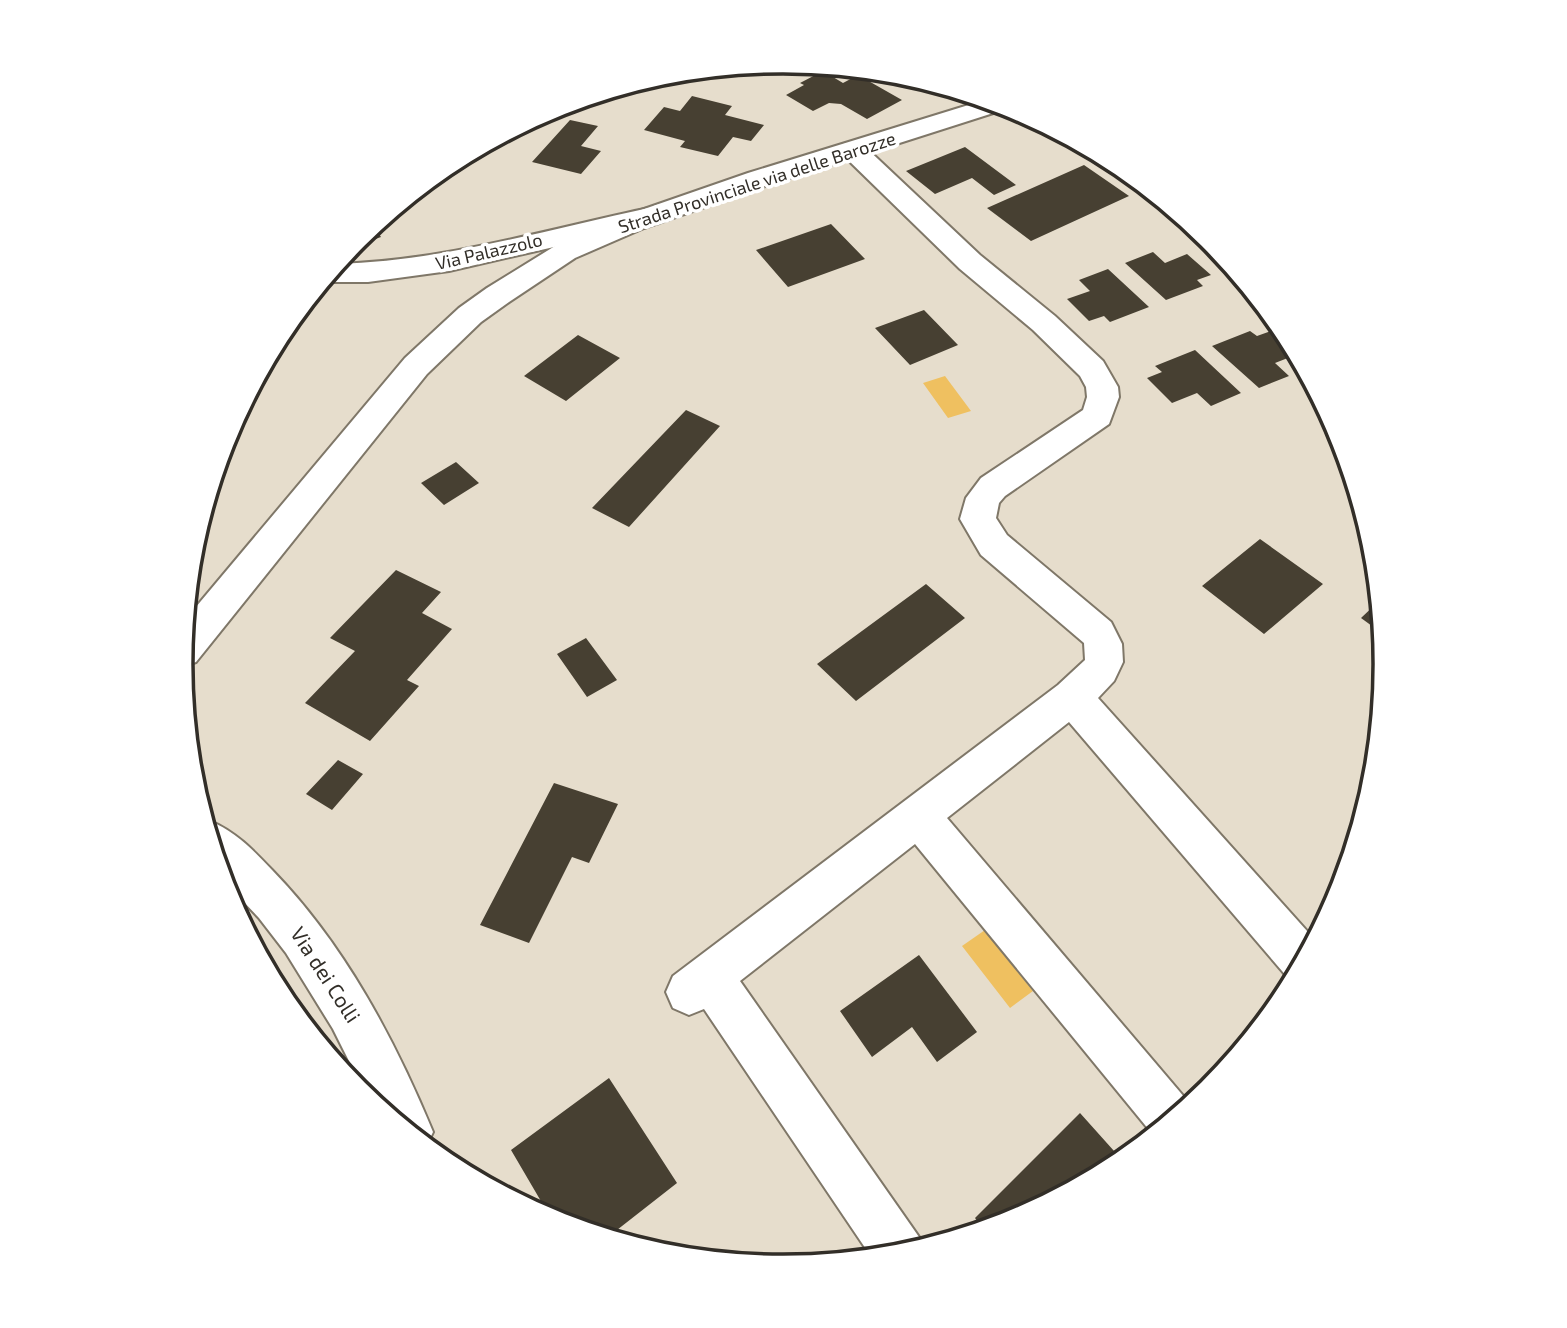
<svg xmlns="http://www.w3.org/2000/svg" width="1567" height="1328" font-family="'Exo 2',sans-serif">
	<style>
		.water { fill: #efc060 }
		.building { fill: #474032 }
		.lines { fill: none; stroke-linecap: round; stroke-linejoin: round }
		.minor-casing { stroke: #7f7768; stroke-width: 4 }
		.secondary-casing { stroke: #7f7768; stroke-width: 4 }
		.minor { fill: #fff; fill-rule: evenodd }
		.secondary { fill: #fff; fill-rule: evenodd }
		.labels { text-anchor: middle; stroke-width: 7; stroke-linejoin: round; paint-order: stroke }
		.far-street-label { font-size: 18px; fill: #322e28; stroke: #fff }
		.street-label { font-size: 21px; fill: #322e28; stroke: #fff }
		.rim { fill: none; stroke: #322e28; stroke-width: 3.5 }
	</style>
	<rect width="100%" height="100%" fill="#e6ddcc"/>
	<!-- water -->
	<path class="water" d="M945,376L971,411L948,418L923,383Z
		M985,930L1033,991L1010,1008L962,946Z"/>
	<!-- building -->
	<path class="building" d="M823,71L843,83L858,75L902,100L867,119L841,104L829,103L813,111L786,95L804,85L800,83Z
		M692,96L732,106L725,115L764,125L751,141L733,137L718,156L680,147L685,141L644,130L664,107L680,111Z
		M570,120L598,126L581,146L601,151L581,174L532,162Z
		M965,147L1016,185L994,195L972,178L935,194L906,171Z
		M1084,165L1129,196L1031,241L987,208Z
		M831,224L865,259L788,287L756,250Z
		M373,225L381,237L348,249L358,238Z
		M1153,252L1165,263L1187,254L1211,275L1197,280L1203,286L1166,300L1125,263Z
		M1108,269L1149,307L1110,322L1104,316L1089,321L1067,299L1090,291L1079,280Z
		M924,310L958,345L910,365L875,328Z
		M1250,331L1257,336L1271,331L1298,354L1275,363L1289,376L1259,388L1212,346Z
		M578,335L620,358L566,401L524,376Z
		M1195,350L1241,393L1211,406L1197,393L1172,403L1147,378L1162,372L1155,366Z
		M686,410L720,426L629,527L592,508Z
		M456,462L479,483L444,505L421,483Z
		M1260,539L1323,584L1264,634L1202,586Z
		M396,570L441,592L422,613L452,629L407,680L419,686L370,741L305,703L355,651L330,638Z
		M926,584L965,618L856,701L817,664Z
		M1380,600L1383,634L1361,618Z
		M586,638L617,680L587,697L557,654Z
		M338,760L363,774L332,810L306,794Z
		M554,783L618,804L589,863L572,857L529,943L480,925Z
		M919,955L977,1032L937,1062L912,1027L872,1057L840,1011Z
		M609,1078L677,1183L608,1237L552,1220L511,1150Z
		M1080,1113L1123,1161L1014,1221L984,1230L975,1218Z"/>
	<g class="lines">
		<defs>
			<path id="minor" d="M724,68L721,73L712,75L649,85L639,81L666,73Z
				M853,142L862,144L980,255L1055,316L1103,361L1118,387L1119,397L1109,424L1005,496L999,503L996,518L1007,535L1111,622L1122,644L1123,662L1114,681L1098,698L1316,941L1294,981L1288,978L1069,722L947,818L1191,1105L1154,1136L915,844L740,981L919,1237L924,1248L901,1255L872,1258L704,1009L689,1015L673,1008L666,992L673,976L1058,685L1085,660L1084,643L981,555L960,519L966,498L981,478L1083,410L1087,397L1086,387L1080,376L1033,330L960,269L844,156L840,150L844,144Z
				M649,208L659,211L663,217L659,223L449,271L368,282H321L336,264C443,261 545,230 649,208Z
				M210,821C235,831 254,851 272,870C344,944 394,1038 433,1132L426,1147L368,1099L333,1029L286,953L259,918L222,879L205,823Z"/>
			<path id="secondary" d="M988,99L1012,107L768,185L644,228L575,258L509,302L481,322L427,374L196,662L181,667L185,620L405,358L459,308L487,288L555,246L624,216L748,173Z"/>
		</defs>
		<!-- minor casing -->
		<use href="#minor" class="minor-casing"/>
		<!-- secondary casing -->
		<use href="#secondary" class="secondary-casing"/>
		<!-- minor -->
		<use href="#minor" class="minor"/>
		<!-- secondary -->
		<use href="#secondary" class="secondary"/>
	</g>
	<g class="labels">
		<!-- far-street labels -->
		<g class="far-street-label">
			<text transform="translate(757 183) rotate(-18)" y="6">Strada Provinciale via delle Barozze</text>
			<text transform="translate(489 252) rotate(-13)" y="6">Via Palazzolo</text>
		</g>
		<!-- street labels -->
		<g class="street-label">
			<text transform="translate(325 975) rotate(57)" y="7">Via dei Colli</text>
		</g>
	</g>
	<!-- crop -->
	<path d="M0 0H1567V1328H0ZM193 664a590 590 0 1 1 1180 0a590 590 0 1 1-1180 0Z" fill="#fff" fill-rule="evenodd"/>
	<path class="rim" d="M193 664a590 590 0 1 1 1180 0a590 590 0 1 1-1180 0Z"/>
</svg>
